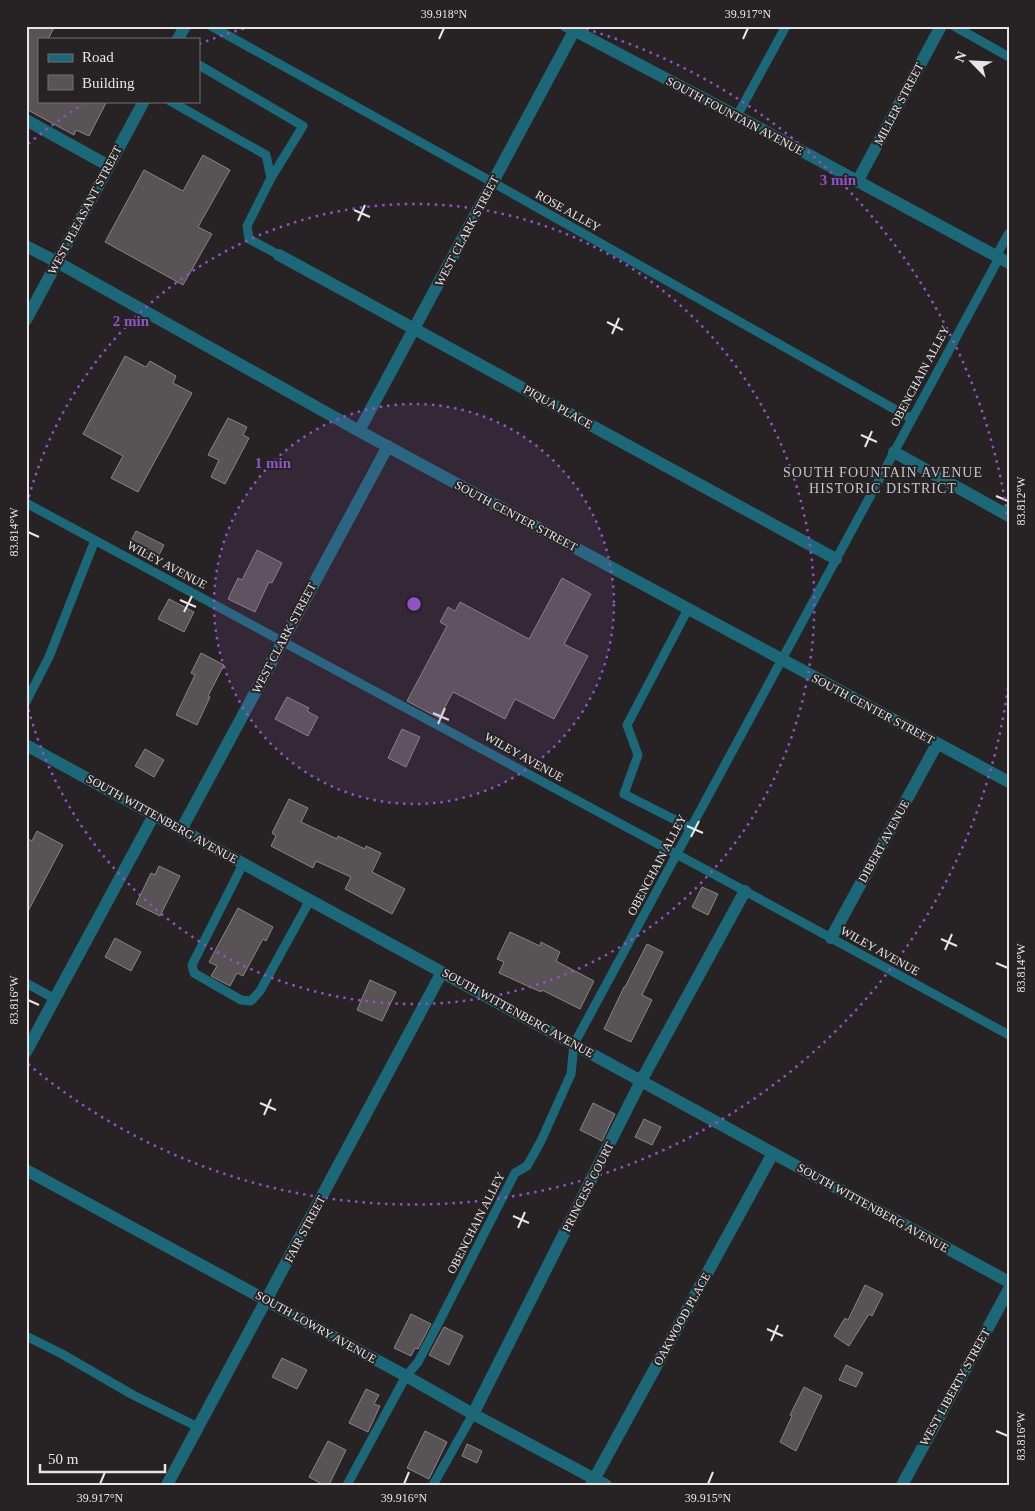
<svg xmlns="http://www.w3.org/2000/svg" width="1035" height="1511" font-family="'Times New Roman',serif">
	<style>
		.building { fill: #585354; stroke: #898385 }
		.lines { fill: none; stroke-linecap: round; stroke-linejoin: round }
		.service { stroke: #1d6878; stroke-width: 9 }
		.minor { stroke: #1d6878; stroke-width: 12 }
		.tertiary { stroke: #1d6878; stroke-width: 12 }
		.ticks { fill: none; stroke: #e8e5e5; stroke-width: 2 }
		.ring { fill: none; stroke: #9151c7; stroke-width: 2.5; stroke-dasharray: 2.5 5 }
		.labels { text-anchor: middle; stroke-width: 4; stroke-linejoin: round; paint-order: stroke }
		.street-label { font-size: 12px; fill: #e8e5e5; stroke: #272324 }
		.neighbourhood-label { font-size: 14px; letter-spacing: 1px; fill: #c9c3c5; stroke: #272324 }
		.centre { fill: #9151c7; stroke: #272324; stroke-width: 2.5 }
		.ring-label { font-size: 15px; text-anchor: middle; font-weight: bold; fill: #9151c7; stroke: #272324; stroke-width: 4; stroke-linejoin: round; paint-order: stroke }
		.neatline { fill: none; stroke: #e8e5e5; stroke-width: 2 }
		.ticks-label { font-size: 12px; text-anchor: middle; fill: #e8e5e5 }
	</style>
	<rect width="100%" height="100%" fill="#272324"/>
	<!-- building -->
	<path class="building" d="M26,26H55L48,39H39V101H107L89,136L76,130L74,135L26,109Z
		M203,155L230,170L198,227L212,234L183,285L105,242L144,170L183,191Z
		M125,356L146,367L150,361L176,376L173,383L192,393L138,492L111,478L123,456L83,434Z
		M228,418L247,427L243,435L249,438L225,484L211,477L219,460L208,455Z
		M136,531L164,545L156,561L128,547Z
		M257,550L282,563L272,583L269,582L255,612L228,599L238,578L242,580Z
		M562,578L591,594L564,644L588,656L554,719L515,699L505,719L453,692L439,718L407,701L447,626L440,622L448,607L455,611L460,602L529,639Z
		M169,599L194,612L184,632L158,619Z
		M201,653L224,665L208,696L210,697L197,725L176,715L195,675L191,673Z
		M287,697L309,708L307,711L318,717L308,736L275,719Z
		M402,729L420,737L406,767L388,758Z
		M145,749L164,760L154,777L135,766Z
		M289,799L308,808L301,822L337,839L338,836L365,849L366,846L381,853L372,872L405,889L392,914L345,889L351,877L316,861L313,868L271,846L276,836L272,833Z
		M37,831L63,845L26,915V838L32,841Z
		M159,866L180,876L160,916L136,904L151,873L155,875Z
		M702,887L718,894L708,915L692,907Z
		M238,908L273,927L266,941L263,939L243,976L237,973L230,986L211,976L217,966L209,962Z
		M510,932L540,946L541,942L560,952L556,961L594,981L580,1009L542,990L541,992L499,973L504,962L497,959Z
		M115,938L141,952L131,971L105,957Z
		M647,944L663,952L642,995L652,1000L631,1042L604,1029L624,987H625Z
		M370,980L396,992L382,1021L357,1010Z
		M593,1103L615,1114L602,1141L580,1130Z
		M644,1119L661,1127L652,1145L635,1137Z
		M865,1285L883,1294L872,1316L869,1314L849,1346L834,1336L845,1318L848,1320Z
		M411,1314L431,1324L418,1349L415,1348L411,1356L394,1348Z
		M444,1327L463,1336L449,1365L429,1355Z
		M282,1358L307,1370L297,1389L272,1377Z
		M846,1365L863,1373L856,1387L839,1380Z
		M804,1387L822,1396L796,1451L780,1442L792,1416L790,1415Z
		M366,1389L379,1395L374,1404L380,1406L368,1432L349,1423Z
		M425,1431L447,1442L429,1479L407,1468Z
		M328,1441L346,1450L329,1485H324L309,1477Z
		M467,1444L482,1451L477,1463L462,1456Z"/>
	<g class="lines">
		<!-- service -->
		<path class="service" d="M211,26L492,182L912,419
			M954,26L1009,57
			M199,65L303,126L271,178
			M170,101L266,155L271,178L247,226L249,239L279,255
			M737,116L786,26
			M996,256L1009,233
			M26,503L745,891L1009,1035
			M688,609L627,725L638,755L624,794L691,828
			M26,702L49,657L95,540
			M243,864L192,965L194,973L241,1000L251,1001L260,991L310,900
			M26,983L55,999
			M26,1336L62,1354L133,1395L198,1427
			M347,1485L406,1376L418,1362L438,1324L515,1173L527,1166L541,1141L571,1074L574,1044L999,258
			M433,1485L473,1414"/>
		<!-- minor -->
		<path class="minor" d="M566,26L737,116L1009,263
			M26,120L109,166
			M857,182L941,26
			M279,255L836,559
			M57,262L359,431L1009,782
			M359,431L574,31
			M894,452L1009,516
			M26,745L1009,1282
			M181,830L388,446
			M831,938L937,744
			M26,1052L154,815
			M26,1170L406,1376L473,1414L606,1485
			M473,1414L641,1081L745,891
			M167,1485L442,972
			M591,1485L773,1153
			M902,1485L1009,1289"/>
		<!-- tertiary -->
		<path class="tertiary" d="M178,39L185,26
			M26,246L57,262
			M26,320L144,101"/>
	</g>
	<!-- ticks -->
	<path class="ticks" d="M439,39L444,28M743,39L748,28M354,210L370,217M358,221L365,205M607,322L623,330M612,334L619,318M861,435L877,442M865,447L872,431M996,496L1008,501M28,532L39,537M180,600L196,607M184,612L192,596M433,713L449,720M438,724L445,708M687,826L703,833M691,837L699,821M941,939L957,946M945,950L952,934M996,963L1008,968M28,1000L39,1005M260,1103L276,1110M264,1115L271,1099M513,1216L529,1223M518,1228L525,1212M767,1329L783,1336M771,1341L778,1325M996,1431L1008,1436M100,1484L105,1472M404,1484L409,1472M708,1484L713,1472"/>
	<!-- distance rings -->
	<circle cx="414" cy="604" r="200" fill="#9151c7" fill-opacity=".12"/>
	<g class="ring">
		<circle cx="414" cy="604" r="200"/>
		<path d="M27 504A400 400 0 1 1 27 704"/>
		<path d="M1008 688A600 600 0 0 1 28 1064M28 144A600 600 0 0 1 83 104M199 44A600 600 0 0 1 249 27M579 27A600 600 0 0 1 1008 520"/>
	</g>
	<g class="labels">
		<!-- street labels -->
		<g class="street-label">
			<text transform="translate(899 104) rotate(-62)" y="4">MILLER STREET</text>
			<text transform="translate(735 116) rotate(28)" y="4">SOUTH FOUNTAIN AVENUE</text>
			<text transform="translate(85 210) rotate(-62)" y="4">WEST PLEASANT STREET</text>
			<text transform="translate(568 211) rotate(29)" y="4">ROSE ALLEY</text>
			<text transform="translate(467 231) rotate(-62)" y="4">WEST CLARK STREET</text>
			<text transform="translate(920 376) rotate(-62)" y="4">OBENCHAIN ALLEY</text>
			<text transform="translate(558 407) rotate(29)" y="4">PIQUA PLACE</text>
			<text transform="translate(516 516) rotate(28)" y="4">SOUTH CENTER STREET</text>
			<text transform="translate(167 565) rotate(28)" y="4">WILEY AVENUE</text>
			<text transform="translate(284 638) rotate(-62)" y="4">WEST CLARK STREET</text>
			<text transform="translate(873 709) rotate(28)" y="4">SOUTH CENTER STREET</text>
			<text transform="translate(524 757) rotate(29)" y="4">WILEY AVENUE</text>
			<text transform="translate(162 819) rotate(29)" y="4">SOUTH WITTENBERG AVENUE</text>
			<text transform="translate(884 841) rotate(-61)" y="4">DIBERT AVENUE</text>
			<text transform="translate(657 865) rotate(-62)" y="4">OBENCHAIN ALLEY</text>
			<text transform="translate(880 951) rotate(29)" y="4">WILEY AVENUE</text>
			<text transform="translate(518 1013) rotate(29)" y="4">SOUTH WITTENBERG AVENUE</text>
			<text transform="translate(588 1187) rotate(-63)" y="4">PRINCESS COURT</text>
			<text transform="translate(873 1208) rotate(29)" y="4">SOUTH WITTENBERG AVENUE</text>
			<text transform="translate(476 1223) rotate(-63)" y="4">OBENCHAIN ALLEY</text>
			<text transform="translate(305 1229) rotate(-62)" y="4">FAIR STREET</text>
			<text transform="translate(682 1319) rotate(-61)" y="4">OAKWOOD PLACE</text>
			<text transform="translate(316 1327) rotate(29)" y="4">SOUTH LOWRY AVENUE</text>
			<text transform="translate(955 1387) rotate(-61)" y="4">WEST LIBERTY STREET</text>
		</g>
		<!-- neighbourhood labels -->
		<g class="neighbourhood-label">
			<text x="883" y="477">SOUTH FOUNTAIN AVENUE<tspan x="883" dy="16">HISTORIC DISTRICT</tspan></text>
		</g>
	</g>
	<circle cx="414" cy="604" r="8" class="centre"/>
	<g class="ring-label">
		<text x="838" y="185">3 min</text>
		<text x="131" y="326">2 min</text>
		<text x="273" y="468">1 min</text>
	</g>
	<!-- border -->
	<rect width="1035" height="1511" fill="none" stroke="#272324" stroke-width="55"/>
	<!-- legend -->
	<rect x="38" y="38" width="162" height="65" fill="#272324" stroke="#747171"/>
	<rect x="48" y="54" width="25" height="8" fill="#1d6878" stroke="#747171"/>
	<text x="82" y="62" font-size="15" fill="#e8e5e5">Road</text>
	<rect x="48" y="75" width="25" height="15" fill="#585354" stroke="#747171"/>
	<text x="82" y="88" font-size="15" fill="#e8e5e5">Building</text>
	<!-- north arrow -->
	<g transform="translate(972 62) rotate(294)" stroke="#272324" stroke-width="4" paint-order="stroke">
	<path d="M0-4L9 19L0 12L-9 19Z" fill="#e8e5e5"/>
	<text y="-8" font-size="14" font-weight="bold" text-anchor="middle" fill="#e8e5e5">N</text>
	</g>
	<!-- scale -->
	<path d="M40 1464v8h125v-8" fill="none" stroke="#e8e5e5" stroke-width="2.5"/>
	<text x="48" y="1464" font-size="15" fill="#e8e5e5" stroke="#272324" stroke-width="4" paint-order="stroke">50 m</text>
	<rect x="28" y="28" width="980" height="1456" class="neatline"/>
	<g class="ticks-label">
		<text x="444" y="18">39.918°N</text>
		<text x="748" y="18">39.917°N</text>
		<text transform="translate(1021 501) rotate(-90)" y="4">83.812°W</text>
		<text transform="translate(14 532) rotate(-90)" y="4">83.814°W</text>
		<text transform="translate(1021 968) rotate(-90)" y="4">83.814°W</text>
		<text transform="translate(14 1000) rotate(-90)" y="4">83.816°W</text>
		<text transform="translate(1021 1436) rotate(-90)" y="4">83.816°W</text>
		<text x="100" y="1502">39.917°N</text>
		<text x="404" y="1502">39.916°N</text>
		<text x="708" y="1502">39.915°N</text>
	</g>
</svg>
